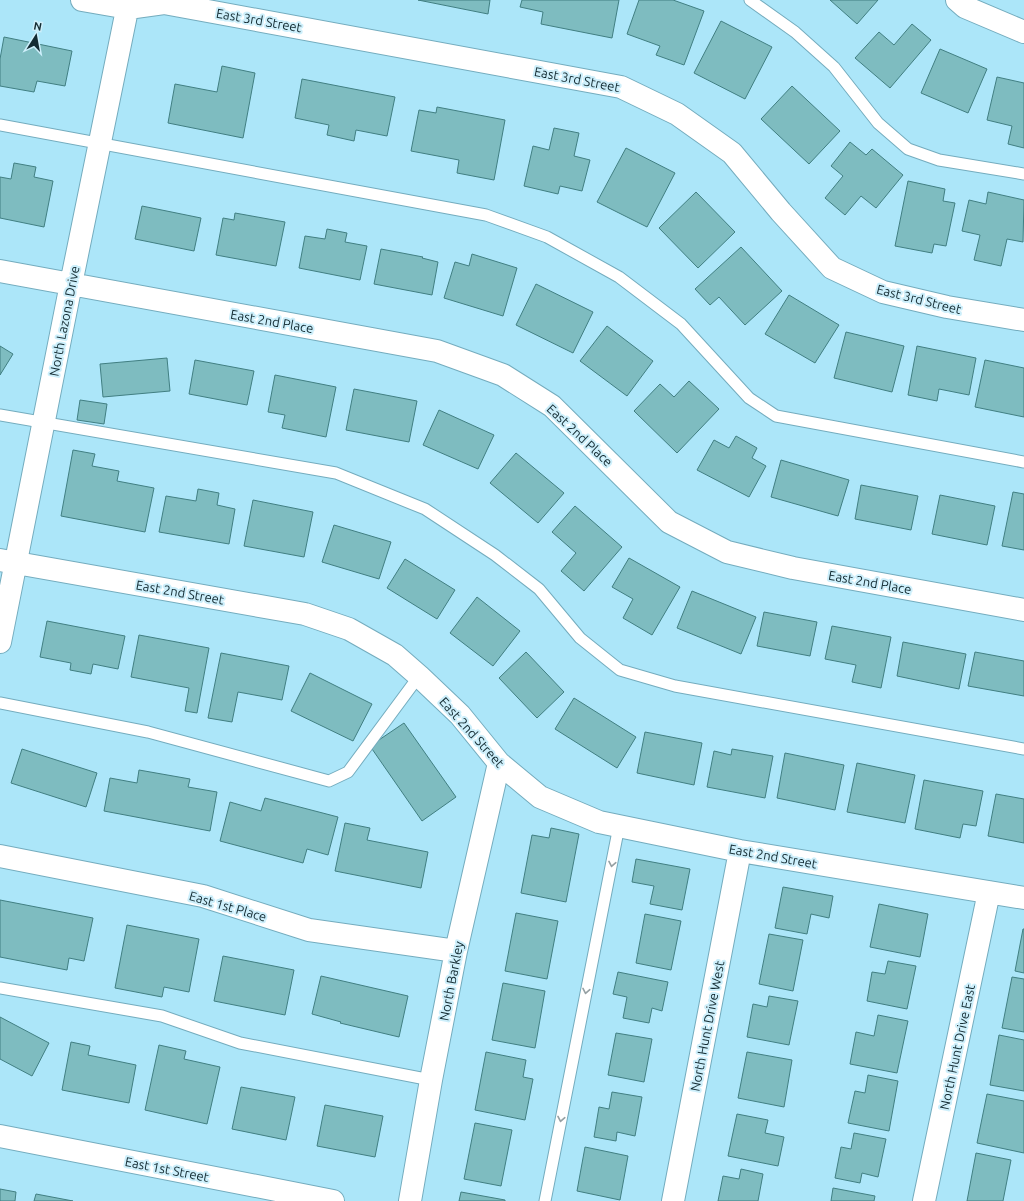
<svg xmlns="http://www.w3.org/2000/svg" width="1024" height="1201" font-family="Ubuntu,sans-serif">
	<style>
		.building { fill: #7ebcc0; stroke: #417f82 }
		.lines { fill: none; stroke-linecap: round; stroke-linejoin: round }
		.lane-casing { stroke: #74acbe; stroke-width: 13 }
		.street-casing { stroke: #74acbe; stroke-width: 24 }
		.lane { stroke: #fff; stroke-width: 11 }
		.street { stroke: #fff; stroke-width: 22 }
		.oneway { stroke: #95a0a3 }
		.labels { text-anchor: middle; stroke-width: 4; stroke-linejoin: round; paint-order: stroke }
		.street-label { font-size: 13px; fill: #132b32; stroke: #cdeffb }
	</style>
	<rect width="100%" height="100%" fill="#ace6f9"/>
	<!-- building -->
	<path class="building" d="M418,0H490L488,14Z
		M522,0H619L612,38L541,24L543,12L520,7Z
		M639,0H673L704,11L684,65L656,55L660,46L627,34Z
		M830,0H878L857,24Z
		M721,21L772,47L745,99L694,73Z
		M912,24L931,40L890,88L855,58L879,32L894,45Z
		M4,37L72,51L65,86L37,81L34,92L0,86V59Z
		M940,49L987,69L968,113L921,93Z
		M222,66L255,73L243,138L168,123L175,84L217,92Z
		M997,77L1024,83V148L1008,144L1012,126L987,120Z
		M302,79L395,97L387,136L356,130L354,141L327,135L329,125L295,118Z
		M792,86L840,131L809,164L761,119Z
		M437,107L505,120L494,180L457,173L459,160L411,151L419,110L436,113Z
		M554,128L579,133L574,156L590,160L582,191L560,186L558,194L524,186L533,146L549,150Z
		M850,142L866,155L872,149L903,175L876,208L861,196L845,215L825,198L843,176L831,166Z
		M626,148L675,173L647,227L597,202Z
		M14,163L36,167L34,177L53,181L44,227L0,218V177L11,179Z
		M908,181L945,189L943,201L955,203L946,246L934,244L932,253L895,246Z
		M696,192L735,232L698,268L659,228Z
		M988,192L1024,200L1023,242L1007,239L1001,266L974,260L980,235L962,231L969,200L986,204Z
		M142,206L201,218L194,251L135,239Z
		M235,213L285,222L276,266L216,255L223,218L234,220Z
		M327,229L347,233L345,242L367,246L360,280L299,268L305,236L325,239Z
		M741,247L782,291L745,325L719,297L710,305L695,289Z
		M381,249L423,257L422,258L438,262L432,295L374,284Z
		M472,254L517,268L503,316L444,298L455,262L469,266Z
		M536,284L593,312L573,353L516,325Z
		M789,295L839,325L815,363L765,334Z
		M607,326L653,361L627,396L580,361Z
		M846,332L904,346L892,392L834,378Z
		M0,346L13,354L0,375Z
		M917,346L976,358L969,395L939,389L937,401L908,395Z
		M167,358L170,391L103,397L100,364Z
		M195,360L254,371L247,405L189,394Z
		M985,360L1024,368V417L975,407Z
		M275,375L336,387L326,437L282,428L285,415L268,412Z
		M689,381L719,409L677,453L634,411L660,384L674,397Z
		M354,389L417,401L409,442L346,430Z
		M80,400L107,404L104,424L77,420Z
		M439,410L494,435L478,469L423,445Z
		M736,436L757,448L752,458L766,466L749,497L697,470L714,440L729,448Z
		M73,450L95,454L92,466L119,471L117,481L154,488L145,532L61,516Z
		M516,453L564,493L538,523L490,483Z
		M781,460L849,480L838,516L771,497Z
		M861,485L918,496L911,530L855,519Z
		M198,489L219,493L217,505L235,509L229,544L159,532L166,496L196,501Z
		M1013,492L1024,494V550L1002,546Z
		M940,495L995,506L987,545L932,534Z
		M253,500L313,512L304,557L244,546Z
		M575,506L622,547L584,591L561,571L576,553L552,532Z
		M334,525L391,542L379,579L322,562Z
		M629,558L680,587L652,635L623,618L633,599L612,587Z
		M405,559L455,590L437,619L387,588Z
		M692,591L756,617L741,654L677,628Z
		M477,597L520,631L493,666L450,633Z
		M764,612L817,622L810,656L757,646Z
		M47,621L125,636L118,669L93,664L91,674L70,670L71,663L40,657Z
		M832,626L891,637L881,688L852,682L856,665L825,659Z
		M139,635L209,648L197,713L185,711L189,688L131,677Z
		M903,642L966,654L959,689L897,676Z
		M526,652L564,692L537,718L499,678Z
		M975,652L1024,661V696L968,686Z
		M221,653L289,666L282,700L238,692L232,722L208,718Z
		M310,673L372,704L353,741L291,711Z
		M574,698L636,737L617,768L555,729Z
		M404,723L456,797L422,821L370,746Z
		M645,732L702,743L694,785L637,773Z
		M22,749L97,773L86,807L11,783Z
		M732,749L773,756L765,798L707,787L714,751L731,755Z
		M785,753L844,765L835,810L777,798Z
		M857,763L915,775L905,823L847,812Z
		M139,770L190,779L188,787L217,792L210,831L104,811L110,778L137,783Z
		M924,780L983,791L976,826L963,824L960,838L915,829Z
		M996,794L1024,799V843L988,836Z
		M265,798L338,817L328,855L307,849L303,863L220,841L230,802L261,811Z
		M345,823L370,828L367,840L428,852L421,888L335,871Z
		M551,828L579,834L566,902L521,893L532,835L549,838Z
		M636,859L690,869L682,910L650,904L654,886L632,882Z
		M783,887L833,896L829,918L811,914L807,934L775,928Z
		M0,900L93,918L84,961L69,958L67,970L0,957Z
		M879,904L928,914L920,957L870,947Z
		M516,913L558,921L547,979L505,971Z
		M645,914L681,921L671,970L636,963Z
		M127,925L199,939L189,992L164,987L162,997L115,988Z
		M1023,929H1024V973L1015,971Z
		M769,934L803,940L793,991L759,984Z
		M223,956L294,970L285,1015L214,1001Z
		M888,961L916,966L907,1009L867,1001L872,972L885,974Z
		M618,972L668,982L662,1011L652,1008L649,1023L623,1018L627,997L613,994Z
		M321,976L408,996L399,1037L340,1023L341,1022L312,1014Z
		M1012,977L1024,979V1032L1002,1028Z
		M503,983L545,991L535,1048L492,1040Z
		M769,996L798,1001L789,1045L747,1037L753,1004L767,1007Z
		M878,1015L908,1021L897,1073L850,1064L856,1032L874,1036Z
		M0,1017L49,1043L32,1076L0,1059Z
		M616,1033L652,1039L644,1082L608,1075Z
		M999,1035L1024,1040V1091L990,1085Z
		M71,1042L90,1046L88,1055L136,1065L129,1103L62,1090Z
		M159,1045L186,1051L184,1059L220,1067L207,1124L145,1110Z
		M486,1052L526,1060L523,1077L533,1079L525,1120L475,1110Z
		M747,1052L792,1060L784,1107L738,1098Z
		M868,1075L898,1081L889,1131L848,1123L855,1091L865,1093Z
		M241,1087L295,1097L286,1140L232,1129Z
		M612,1092L642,1097L635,1136L617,1132L616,1141L594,1137L599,1107L609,1109Z
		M987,1094L1024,1101V1153L977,1143Z
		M325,1105L383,1116L375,1157L317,1146Z
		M737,1114L768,1120L765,1133L784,1137L778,1166L728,1156Z
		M475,1123L512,1130L501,1186L464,1179Z
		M854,1133L886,1139L878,1177L862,1173L860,1183L835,1178L841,1147L851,1149Z
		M585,1147L628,1156L620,1200L577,1191Z
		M976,1153L1011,1160L1003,1201H967Z
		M741,1169L763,1174L758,1201H718L723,1176L739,1179Z
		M833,1188L875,1196L874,1201H831Z
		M0,1189L16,1192L15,1201H0Z
		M461,1192L505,1200V1201H459Z
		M36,1194L73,1201H34Z"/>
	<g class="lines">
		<defs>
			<path id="lane" d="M750,0L795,32L834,67L878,123L908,149L939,160L1024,174
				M0,125L486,215L547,237L619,277L681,324L749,398L776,416L1024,462
				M0,415L336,473L425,509L495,555L539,589L580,638L620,670L675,686L1024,749
				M0,703L148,732L329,781L348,772L419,676
				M0,988L162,1016L240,1043L431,1080
				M545,1201L619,826"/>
			<path id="street" d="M82,0L128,8L164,3L621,87L677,114L732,153L781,212L832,268L883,292L947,307L1024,320
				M957,0L965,7L1024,32
				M0,271L437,351L503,375L552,406L669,522L727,552L793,568L1024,610
				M0,560L305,614L349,629L395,655L419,676L460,715L499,763L540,797L599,822L740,851L1024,898
				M0,642L71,284L129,0
				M0,856L203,896L309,930L456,951
				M0,1136L333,1201
				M410,1201L431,1080L456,951L499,763
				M673,1201L740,851
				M924,1201L989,892"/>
		</defs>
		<!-- lane casing -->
		<use href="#lane" class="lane-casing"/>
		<!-- street casing -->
		<use href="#street" class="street-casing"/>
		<!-- lane -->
		<use href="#lane" class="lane"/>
		<!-- street -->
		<use href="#street" class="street"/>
	</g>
	<!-- one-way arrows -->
	<defs><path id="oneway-chevron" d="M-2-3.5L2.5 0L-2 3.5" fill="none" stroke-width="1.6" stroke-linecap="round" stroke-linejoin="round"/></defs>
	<g class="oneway">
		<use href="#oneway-chevron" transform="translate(612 864) rotate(101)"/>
		<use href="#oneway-chevron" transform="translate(586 991) rotate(101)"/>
		<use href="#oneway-chevron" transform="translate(561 1119) rotate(101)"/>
	</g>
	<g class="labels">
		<!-- street labels -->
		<g class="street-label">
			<text transform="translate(259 20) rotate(10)" y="5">East 3rd Street</text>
			<text transform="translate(577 79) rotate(11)" y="5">East 3rd Street</text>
			<text transform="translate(919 299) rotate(14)" y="5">East 3rd Street</text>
			<text transform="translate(64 321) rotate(-79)" y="5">North Lazona Drive</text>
			<text transform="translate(272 321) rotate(10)" y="5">East 2nd Place</text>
			<text transform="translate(580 435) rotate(43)" y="5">East 2nd Place</text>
			<text transform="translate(870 582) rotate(10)" y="5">East 2nd Place</text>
			<text transform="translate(180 592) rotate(10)" y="5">East 2nd Street</text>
			<text transform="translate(472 732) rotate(48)" y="5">East 2nd Street</text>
			<text transform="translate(773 856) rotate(10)" y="5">East 2nd Street</text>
			<text transform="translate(228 906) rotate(16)" y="5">East 1st Place</text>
			<text transform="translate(451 981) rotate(-79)" y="5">North Barkley</text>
			<text transform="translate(707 1026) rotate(-79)" y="5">North Hunt Drive West</text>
			<text transform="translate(957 1047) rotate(-78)" y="5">North Hunt Drive East</text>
			<text transform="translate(167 1169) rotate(11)" y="5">East 1st Street</text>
		</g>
	</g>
	<!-- north arrow -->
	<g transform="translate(36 36) rotate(11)" stroke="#cdeffb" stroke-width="3" paint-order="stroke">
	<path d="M0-3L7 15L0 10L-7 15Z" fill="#132b32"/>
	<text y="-6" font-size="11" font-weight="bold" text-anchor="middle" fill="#132b32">N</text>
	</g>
</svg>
